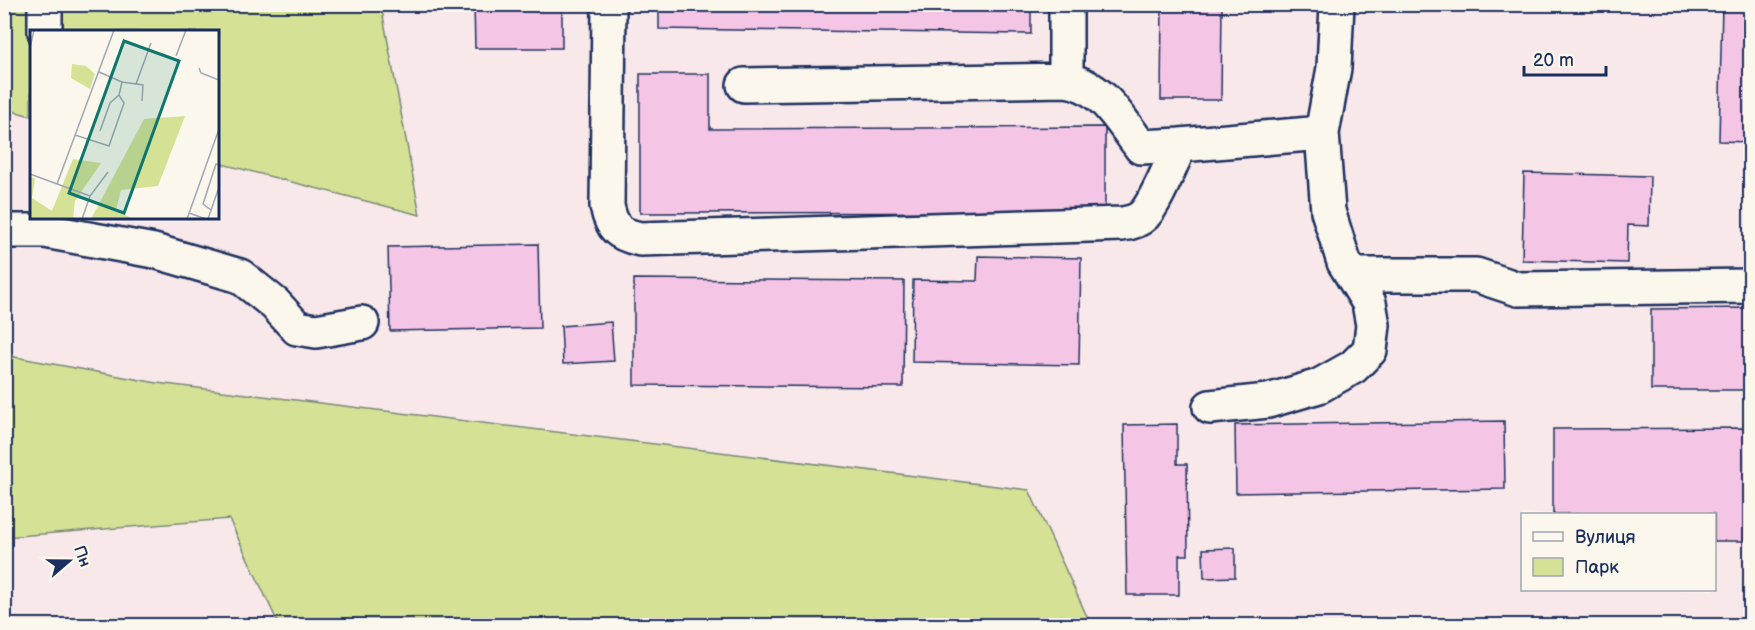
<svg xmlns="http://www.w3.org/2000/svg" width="1755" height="630" font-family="'Balsamiq Sans',sans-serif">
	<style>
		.built { fill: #f9e8ea; fill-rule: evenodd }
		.green { fill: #d5e194; stroke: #788879; stroke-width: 1.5 }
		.building { fill: #f5c5e6; stroke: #1b2f5e; stroke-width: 1.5 }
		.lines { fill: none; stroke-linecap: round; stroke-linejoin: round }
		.minor-casing { stroke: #1b2f5e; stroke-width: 38 }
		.minor { stroke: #fbf7ec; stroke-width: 33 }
		.inset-road { fill: none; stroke: #a1a7b3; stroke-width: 1.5 }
		.view { fill: #0f766e; fill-opacity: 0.15; stroke: #0f766e; stroke-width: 3 }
		.inset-edge { fill: none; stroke: #1b2f5e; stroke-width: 3 }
	</style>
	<rect width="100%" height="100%" fill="#fbf7ec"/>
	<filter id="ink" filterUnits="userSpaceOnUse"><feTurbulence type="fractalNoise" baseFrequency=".0167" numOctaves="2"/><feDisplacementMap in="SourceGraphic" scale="12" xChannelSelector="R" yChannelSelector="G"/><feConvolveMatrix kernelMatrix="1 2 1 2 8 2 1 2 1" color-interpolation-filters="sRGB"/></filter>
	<g filter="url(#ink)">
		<!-- built -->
		<path class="built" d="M4,5H1750V625H5ZM32,32H218V218H32ZM1522,514H1714V590H1522Z"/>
		<!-- green -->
		<path class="green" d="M4,5H381L420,215L218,163V32H32L31,116L5,109Z
			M4,355L157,383L1029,490L1091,625H279L229,519L5,537Z"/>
		<!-- building -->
		<path class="building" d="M474,4H562V48H475Z
			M659,4H1031V34L659,29Z
			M1162,4H1222L1221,100H1161Z
			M1722,4H1750V142L1719,141Z
			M640,74H710V129L1105,127V212L640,213Z
			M1524,173L1650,176L1649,226L1628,225L1627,263L1522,260Z
			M538,244L540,328L390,331L388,247Z
			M978,256L1081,258L1079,365L912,362L913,280L977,281Z
			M634,279L904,281L903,387L634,385Z
			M1750,308V390H1651V309Z
			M611,322L614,361L563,364L561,326Z
			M1504,421L1505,489L1236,493L1235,425Z
			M1177,424V464H1187L1188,555H1179V595H1127L1124,425Z
			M1750,428V541H1714V514H1553V429Z
			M1235,548V577L1204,578L1203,549Z"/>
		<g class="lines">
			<defs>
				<path id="minor" d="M609,4L607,206C612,229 618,234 640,239L1122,224C1130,223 1138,221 1144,215C1157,201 1171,163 1180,145L1322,133
					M45,32V4
					M1066,80V4
					M744,85L1066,80C1102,85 1120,120 1141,147L1180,145
					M4,231H45L154,251L240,276L275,304L297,328L316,331L362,323
					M1352,275H1476L1518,289L1750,286
					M1210,407L1268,401L1319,386L1353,367L1370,350L1373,325L1369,303L1344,262L1328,211L1322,133L1334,68L1337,4"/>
			</defs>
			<!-- minor casing -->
			<use href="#minor" class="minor-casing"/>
			<!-- minor -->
			<use href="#minor" class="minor"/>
		</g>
	</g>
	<!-- overview -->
	<g transform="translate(30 30)">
		<rect width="189" height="189" fill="#fbf7ec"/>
		<path d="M42,34L56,36L65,44L60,59L41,48ZM155,86L128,156L91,160L86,180L103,189H61L114,89ZM43,129L71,133L45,171L43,189H0V146L5,149L2,168L22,181Z" fill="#d5e194"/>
		<path class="inset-road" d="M0,18L4,0M146,26L156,0M169,38L171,43L189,50M69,42L92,52L113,55L112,71M106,54L121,13M70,101L80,73L89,65M45,105L79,116L94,73L89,65L92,52M0,144L60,166M27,154L84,0M181,180L173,174L186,134L189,135M159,183L176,189M52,189L60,166L78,142M157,189L189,99M178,189L189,157"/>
		<path class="view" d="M94,11L149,31L94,183L39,163Z"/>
		<rect width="189" height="189" class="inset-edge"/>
	</g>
	<!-- margin -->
	<rect width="1755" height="630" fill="none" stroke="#fbf7ec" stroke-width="24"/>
	<rect x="12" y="12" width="1731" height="606" fill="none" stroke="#1b2f5e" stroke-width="2" filter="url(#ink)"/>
	<!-- legend -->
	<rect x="1521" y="513" width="195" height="78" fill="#fbf7ec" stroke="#a1a7b3" stroke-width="1.5"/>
	<rect x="1533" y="532" width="30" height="9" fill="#fbf7ec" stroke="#a1a7b3" stroke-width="1.5"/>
	<text x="1575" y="543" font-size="18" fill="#1b2f5e">Вулиця</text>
	<rect x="1533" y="558" width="30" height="18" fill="#d5e194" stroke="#a1a7b3" stroke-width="1.5"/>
	<text x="1575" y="573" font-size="18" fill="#1b2f5e">Парк</text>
	<!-- north arrow -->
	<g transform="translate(69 561) rotate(70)" stroke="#fbf7ec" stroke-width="4.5" paint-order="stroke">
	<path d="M0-4.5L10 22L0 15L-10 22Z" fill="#1b2f5e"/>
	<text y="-9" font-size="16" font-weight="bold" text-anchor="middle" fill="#1b2f5e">Пн</text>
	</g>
	<!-- scale -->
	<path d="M1524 66v9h82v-9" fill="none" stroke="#1b2f5e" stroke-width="3"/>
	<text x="1533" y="66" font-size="18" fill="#1b2f5e" stroke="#fbf7ec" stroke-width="4.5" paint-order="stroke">20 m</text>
</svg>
